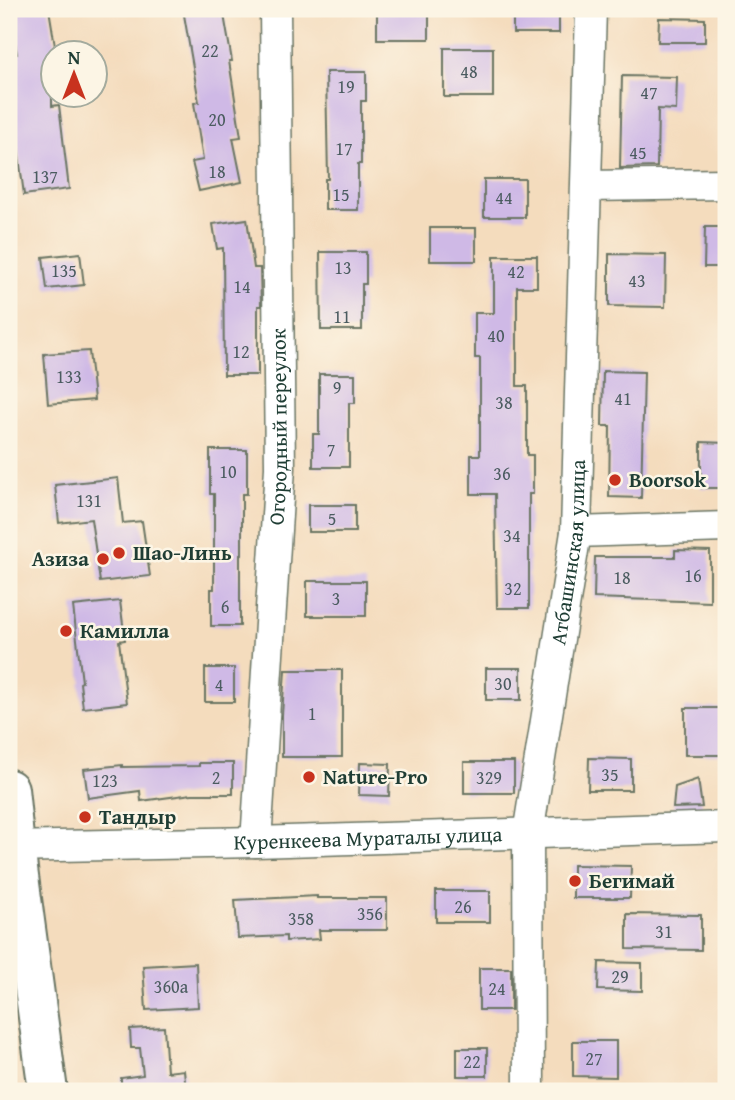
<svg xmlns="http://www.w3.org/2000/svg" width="735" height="1100" font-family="'Gentium Book Plus',serif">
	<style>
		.building { fill: #cfb9e6 }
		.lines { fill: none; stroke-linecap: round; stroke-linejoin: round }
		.minor-casing { stroke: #6a7564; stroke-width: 33 }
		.primary-casing { stroke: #6a7564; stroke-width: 42 }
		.minor { stroke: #fff; stroke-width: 30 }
		.primary { stroke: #fff; stroke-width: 38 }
		.poi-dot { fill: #c8321e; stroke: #fcf5e5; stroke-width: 2.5 }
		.labels { text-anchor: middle; stroke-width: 5; stroke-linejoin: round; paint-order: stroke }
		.number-label { font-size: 18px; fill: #4b5c60 }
		.street-label { font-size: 21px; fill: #1f3d34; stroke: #fcf5e5 }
		.poi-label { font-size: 21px; font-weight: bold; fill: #1f3d34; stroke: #fcf5e5; text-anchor: start }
	</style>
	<rect width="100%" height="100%" fill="#fcf5e5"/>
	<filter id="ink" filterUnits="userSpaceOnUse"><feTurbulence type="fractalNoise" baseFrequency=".0143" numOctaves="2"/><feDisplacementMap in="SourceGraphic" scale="14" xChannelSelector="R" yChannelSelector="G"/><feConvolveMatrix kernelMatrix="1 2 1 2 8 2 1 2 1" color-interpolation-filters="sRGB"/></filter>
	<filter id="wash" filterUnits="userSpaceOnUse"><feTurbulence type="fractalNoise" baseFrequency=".00686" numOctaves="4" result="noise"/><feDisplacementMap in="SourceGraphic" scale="28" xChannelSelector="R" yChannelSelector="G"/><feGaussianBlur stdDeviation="1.57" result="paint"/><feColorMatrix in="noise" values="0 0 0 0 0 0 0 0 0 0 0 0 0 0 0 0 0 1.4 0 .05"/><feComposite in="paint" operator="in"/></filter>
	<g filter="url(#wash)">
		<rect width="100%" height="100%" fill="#f4dcbd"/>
		<g id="blocks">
			<!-- building -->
			<path class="building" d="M9,9H49L56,52H52V106L59,105L69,189L24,195L13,111H15L9,68V55L17,54Z
				M183,9H223L232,61H229L241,137L233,138L242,182L199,191L192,162L203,160L194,103L199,102Z
				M377,9H429V39H377Z
				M513,9H559V33H513Z
				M659,18L705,19V42H658Z
				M444,48H493V97H444Z
				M326,72H366V101H361V164H358V210H325V179H328Z
				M622,76L677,77L676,110L658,109L657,167L620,168Z
				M484,179H525V217H484Z
				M247,219L254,268H260L261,306H258V375H224L223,248L217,249L213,224Z
				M705,227H726V267H704Z
				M430,228H476V261H430Z
				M320,252H366V284H362V330H321Z
				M80,253L84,285L47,289L43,257Z
				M609,254L666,255L665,307L609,306Z
				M494,256H537V287H517V386H527V455H533V494H529V608H497L495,494H471V455H480V358H475V313H494Z
				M89,351L94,400L48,404L44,354Z
				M603,371L644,372L641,498L609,497L610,426H602Z
				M319,374H355V403H349V467H313V434H319Z
				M701,442L726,443V488H701Z
				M210,450H247V494H242V554H240V626H211V589H214V494H210Z
				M118,478L123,523L142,521L150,576L100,582L91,519L59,523L55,485Z
				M308,505H355V532H308Z
				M675,550L710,551V602L594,598L595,557H675Z
				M307,581H366V616H307Z
				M120,601L125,640L119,641L127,703L83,708L80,683L82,682L73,606Z
				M205,668H234V702H205Z
				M486,668H521V700H486Z
				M285,670H342V757H282V715Z
				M685,708H726V755H685Z
				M589,758L631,759V790H588Z
				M464,762H514V793H464Z
				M199,763H233V794H192L141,801L140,791L88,798L84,769L122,765V767L199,766Z
				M360,763L390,764L389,796L359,795Z
				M698,779L702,807L673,808L675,787Z
				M573,865L631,866L630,898H573Z
				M436,891H490V922H436Z
				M317,896V898H387V930H319L320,939L286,941V936L238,938L235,900Z
				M627,914L701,915V950L627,949Z
				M599,962L642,963V991L598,990Z
				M196,963L198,1007L146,1010L143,966Z
				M479,968H511V1010H479Z
				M164,1027L167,1072L184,1070L186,1091H121V1078L143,1075L140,1048H131L130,1029Z
				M573,1041H616V1077L573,1076Z
				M457,1048H487V1076H457Z"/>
		</g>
	</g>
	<g filter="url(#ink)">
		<use href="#blocks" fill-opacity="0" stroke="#6a7564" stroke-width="2"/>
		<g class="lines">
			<defs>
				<g id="minor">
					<path d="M587,186L726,184"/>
					<path d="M576,532L726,527"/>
					<path id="s1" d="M256,842L280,468L275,9"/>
					<path id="s2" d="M9,847L256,842L726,827"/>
					<path id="s3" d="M529,1091L528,834L576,532L591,9"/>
				</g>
				<path id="primary" d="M9,789L15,847L48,1091"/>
			</defs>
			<!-- minor casing -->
			<use href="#minor" class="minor-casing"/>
			<!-- primary casing -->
			<use href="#primary" class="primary-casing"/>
			<!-- minor -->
			<use href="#minor" class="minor"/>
			<!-- primary -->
			<use href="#primary" class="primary"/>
		</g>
	</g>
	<!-- markers -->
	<g class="poi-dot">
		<circle cx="615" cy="480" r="7"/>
		<circle cx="119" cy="553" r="7"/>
		<circle cx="103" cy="559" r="7"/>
		<circle cx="66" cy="631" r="7"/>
		<circle cx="309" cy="777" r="7"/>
		<circle cx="85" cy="817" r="7"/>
		<circle cx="575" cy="881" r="7"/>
	</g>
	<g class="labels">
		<!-- number labels -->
		<g class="number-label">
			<text x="210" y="57">22</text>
			<text x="469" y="78">48</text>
			<text x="346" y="93">19</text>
			<text x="649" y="99">47</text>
			<text x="217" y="126">20</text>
			<text x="344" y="155">17</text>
			<text x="638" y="159">45</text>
			<text x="217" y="178">18</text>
			<text x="45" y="183">137</text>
			<text x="341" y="201">15</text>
			<text x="504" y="204">44</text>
			<text x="343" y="274">13</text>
			<text x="64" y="277">135</text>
			<text x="516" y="278">42</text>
			<text x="637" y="287">43</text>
			<text x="242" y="293">14</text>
			<text x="342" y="323">11</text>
			<text x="496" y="342">40</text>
			<text x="241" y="358">12</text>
			<text x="69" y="383">133</text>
			<text x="337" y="394">9</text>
			<text x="623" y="405">41</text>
			<text x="504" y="409">38</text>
			<text x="331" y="456">7</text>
			<text x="228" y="478">10</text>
			<text x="502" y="480">36</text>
			<text x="89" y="507">131</text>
			<text x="332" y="525">5</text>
			<text x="512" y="542">34</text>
			<text x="693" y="582">16</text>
			<text x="622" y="584">18</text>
			<text x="513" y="595">32</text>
			<text x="336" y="605">3</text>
			<text x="225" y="613">6</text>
			<text x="503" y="690">30</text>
			<text x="219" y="691">4</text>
			<text x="312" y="720">1</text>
			<text x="610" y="781">35</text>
			<text x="216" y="784">2</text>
			<text x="489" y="784">329</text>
			<text x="105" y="787">123</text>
			<text x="463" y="913">26</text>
			<text x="370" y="920">356</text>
			<text x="301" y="925">358</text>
			<text x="664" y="938">31</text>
			<text x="620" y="983">29</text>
			<text x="171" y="993">360a</text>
			<text x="497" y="995">24</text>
			<text x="594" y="1065">27</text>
			<text x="472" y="1068">22</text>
		</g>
		<!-- street labels -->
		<g class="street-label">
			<text dy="7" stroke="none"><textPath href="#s1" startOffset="416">Огородный переулок</textPath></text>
			<text dy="7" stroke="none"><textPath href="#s3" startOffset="542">Атбашинская улица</textPath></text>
			<text dy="7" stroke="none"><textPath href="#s2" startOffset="359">Куренкеева Мураталы улица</textPath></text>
		</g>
		<!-- poi labels -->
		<g class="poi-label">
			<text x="629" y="487">Boorsok</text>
			<text x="133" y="560">Шао-Линь</text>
			<text x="89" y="566" text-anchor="end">Азиза</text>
			<text x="80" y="638">Камилла</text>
			<text x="323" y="784">Nature-Pro</text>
			<text x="99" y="824">Тандыр</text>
			<text x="589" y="888">Бегимай</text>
		</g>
	</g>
	<!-- margin -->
	<rect width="735" height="1100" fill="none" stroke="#fcf5e5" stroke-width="35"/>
	<!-- north arrow -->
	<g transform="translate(74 74)"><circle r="33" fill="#fcf5e5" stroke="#a4ab9e" stroke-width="2"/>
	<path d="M0-5L12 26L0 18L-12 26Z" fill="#c8321e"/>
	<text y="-10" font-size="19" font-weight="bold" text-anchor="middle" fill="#1f3d34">N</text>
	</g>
</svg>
